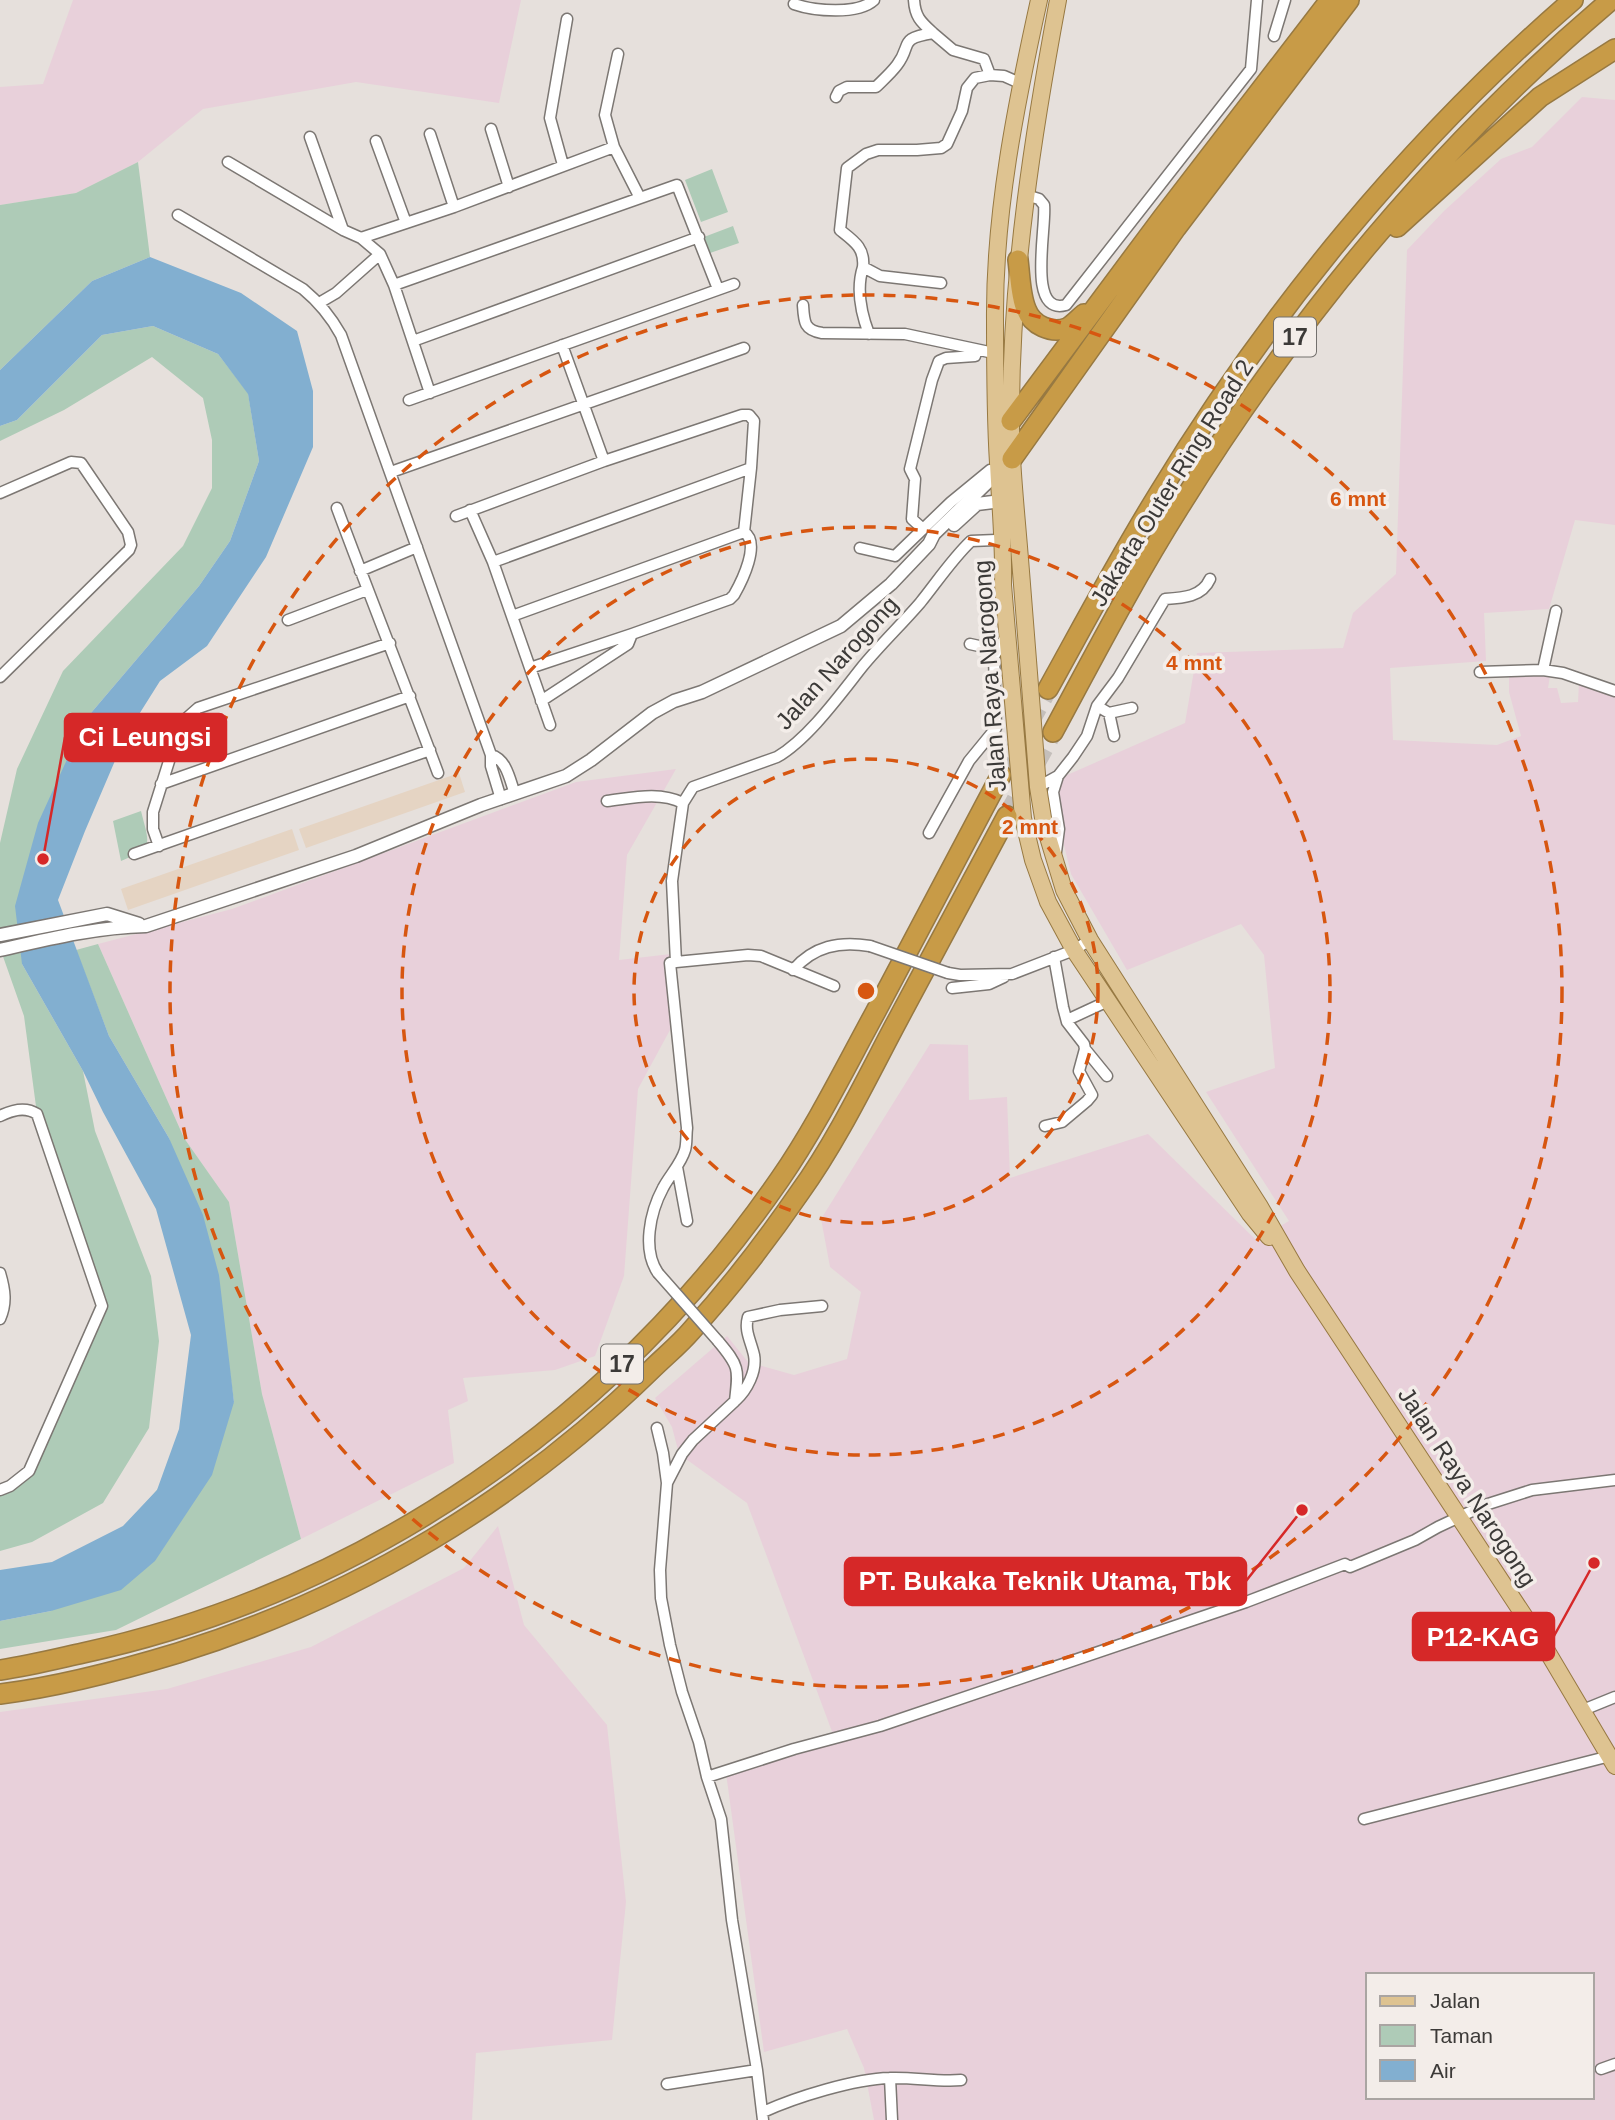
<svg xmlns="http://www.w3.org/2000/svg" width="1615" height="2120" font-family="Arial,sans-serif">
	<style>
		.commercial { fill: #e5d4c3 }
		.industrial { fill: #e8d0da; fill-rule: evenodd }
		.green { fill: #aecbb7 }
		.water { fill: #82afd0 }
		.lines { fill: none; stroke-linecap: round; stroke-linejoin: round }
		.motorway-tunnel { stroke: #c4bfbb; stroke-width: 19; stroke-dasharray: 19 10; stroke-linecap: butt }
		.minor-casing { stroke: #7c7773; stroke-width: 13 }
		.tertiary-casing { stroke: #7c7773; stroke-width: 15 }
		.primary-casing { stroke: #977942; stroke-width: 18 }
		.motorway-casing { stroke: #977942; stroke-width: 22 }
		.minor { stroke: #fff; stroke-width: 10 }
		.tertiary { stroke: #fff; stroke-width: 12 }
		.primary { stroke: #dec391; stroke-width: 16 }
		.motorway { stroke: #c89b47; stroke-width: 19 }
		.minor-bridge-casing { stroke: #7c7773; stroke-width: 13; stroke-linecap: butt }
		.minor-bridge { stroke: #fff; stroke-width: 10 }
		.ring { fill: none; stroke: #d75610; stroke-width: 3.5; stroke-dasharray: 12 9 }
		.labels { text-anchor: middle; stroke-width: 7; stroke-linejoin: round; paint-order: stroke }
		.shield { fill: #f3ede9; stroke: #73706d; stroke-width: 2 }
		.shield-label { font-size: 23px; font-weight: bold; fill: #3c3a38 }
		.street-label { font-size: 24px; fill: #3c3a38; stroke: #f3ede9 }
		.centre { fill: #d75610; stroke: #f3ede9; stroke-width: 3.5 }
		.ring-label { font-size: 21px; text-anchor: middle; font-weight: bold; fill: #d75610; stroke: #f3ede9; stroke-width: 7; stroke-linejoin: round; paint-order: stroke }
		.leader { fill: none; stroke: #d62828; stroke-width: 2.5 }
		.callout-dot { fill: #d62828; stroke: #f3ede9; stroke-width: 2.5 }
		.callout { fill: #d62828; stroke: #d62828; stroke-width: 2.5 }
		.callout-label { font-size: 26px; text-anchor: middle; font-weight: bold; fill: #fff }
	</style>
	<rect width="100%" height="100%" fill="#e6e0dc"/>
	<!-- commercial -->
	<path class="commercial" d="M459,773L465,792L306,848L299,829Z
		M292,829L299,850L128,910L121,889Z"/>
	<!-- industrial -->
	<path class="industrial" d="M73,0H521L499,103L356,82L203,109L138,162L76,193L0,205V87L43,84Z
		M1582,97L1615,100V525L1575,520L1549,609L1484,613L1486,661L1390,668L1393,740L1497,745L1521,736L1509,692V672L1551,669L1548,688H1557L1561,703L1578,702L1579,683L1615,689V2120H874L864,2068L847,2029L764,2052L726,1773L834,1737L747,1503L679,1454L672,1427L655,1398L727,1336L748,1362L794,1375L847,1359L861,1292L830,1267L821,1219L930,1044L968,1045L969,1100L1007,1097L1010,1178L1148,1134L1256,1240L1289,1221L1206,1092L1275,1068L1264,955L1241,924L1127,970L1071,874L1049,783L1185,723L1197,653L1343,648L1353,613L1396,574L1407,250L1444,211L1501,159L1532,147ZM1368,1975H1592V2097H1368Z
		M676,769L627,855L619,960L671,954L677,1017L638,1089L624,1276L595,1356L555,1370L463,1378L468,1401L448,1410L454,1463L301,1539L262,1394L229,1202L184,1138L98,944L232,909L576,782Z
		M498,1526L524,1625L607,1725L626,1902L612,2040L476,2053L472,2120H0V1712L167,1689L311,1647L464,1568Z"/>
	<!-- green -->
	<path class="green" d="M138,162L150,257L92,281L0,370V205L76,193Z
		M712,169L728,212L701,222L685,180Z
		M733,226L739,243L710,253L704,237Z
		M153,326L218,354L248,393L259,461L230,541L199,586L85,720L22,964L83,1071L95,1131L151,1276L159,1341L149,1428L103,1503L32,1542L0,1551V1490L29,1471L102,1306L37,1114L24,1016L0,948V843L17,769L63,671L183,546L212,488V440L203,398L152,357L64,410L0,441V426L17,420L102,335Z
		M141,811C149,844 155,847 121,861L113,821Z
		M98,944L184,1138L229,1202L262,1394L301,1539L116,1630L0,1649V1621L51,1611L234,1402L227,1352L169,1138L109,1036L76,950Z"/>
	<!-- water -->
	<path class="water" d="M150,257L241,293L297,331L313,391V447L266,557L207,646L160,681L126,735L85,831L58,900L109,1036L169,1138L203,1215L219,1275L234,1402L212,1475L155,1561L121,1590L51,1611L0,1621V1570L52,1562L123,1526L157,1490L179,1429L191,1335L156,1209L103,1112L83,1071L22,964L15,906L38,823L85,720L199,586L230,541L259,461L248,394L218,354L153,326L102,335L17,420L0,426V370L92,281Z"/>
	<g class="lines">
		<!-- motorway-tunnel -->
		<path class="motorway-tunnel" d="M1001,775L1048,689
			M1007,816L1053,732"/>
		<defs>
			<path id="minor" d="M914,0C915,17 921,22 933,33
				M794,4C814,11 858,15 874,0
				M1274,36L1285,0
				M618,54L605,115L614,147L640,198
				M836,97L839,91L847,87H876C883,80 891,73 897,65C913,44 897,39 933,33L953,50L984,59L990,75L1004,76L1022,84
				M491,129L509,187
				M430,134L454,207
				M310,137L343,230
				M376,141L406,223
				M228,162L343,230L361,238L380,254L394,285L430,393
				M563,165L550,118L567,19
				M1026,195L1039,199L1044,205C1047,226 1026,316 1066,305L1251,69L1257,0
				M178,215L303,289C320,303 331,317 341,335L491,755
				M361,238L454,207L614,147
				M863,267C856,289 861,313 869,334
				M941,283L880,276L863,267C865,248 854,241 840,230L847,168L866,154L878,150H917L941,148L947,144L962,111L967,88L975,78L990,75
				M394,285L677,185L718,289
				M319,303L336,293L380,254
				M803,305C804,322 804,330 822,333L905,334L989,352
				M413,341L699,237
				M562,345L604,461
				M409,400L734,284
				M391,472L744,348
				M0,493L71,462L81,463L128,532L131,545L129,550L0,677
				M337,508C370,597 405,684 438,773
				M470,510L493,562L550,725
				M456,516L604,461L742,415H749L754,421L751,468L744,532C761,543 742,581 734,595L730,599L632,634L530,668
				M923,529L912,519L915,479L910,469L932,380L939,361L946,358L975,356L977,350
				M860,548L895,556L951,502L990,470
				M493,562L751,468
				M360,571L417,547
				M512,616L744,532
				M288,620L367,590
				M970,644L988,648L994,656
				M1543,670L1556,611
				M1480,672L1543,670L1563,673L1615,691
				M541,701L628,644L632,634
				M1097,706L1109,713L1132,708
				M1109,713L1114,736
				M161,784L410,696
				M1038,787L1058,776L1073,757L1087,736L1097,706L1118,678L1165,599C1183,598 1202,597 1210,579
				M501,799L491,766V755C507,759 510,781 515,794
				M607,801C632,798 659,791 683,803
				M929,833L969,761L996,728L994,656L1007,635
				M159,846L153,829V812L181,723L198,708L390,643
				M1056,852L1059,829L1053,792L1058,776
				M134,854L430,750
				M793,970C814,946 839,941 870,946
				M948,973L960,975L1012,974L1074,950L1090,940
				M834,986L761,956L748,955L676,962L672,881L683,803L693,787L777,757C808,739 839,696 862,667C880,645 901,625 920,603C937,582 952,559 971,541L996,540
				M952,988L989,984L1004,977
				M1067,1020L1108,1001
				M1085,1049L1107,1076
				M0,1116C12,1110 25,1106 37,1114L102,1306L29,1471L10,1486L0,1490
				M1045,1126L1062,1122L1087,1101L1092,1095L1079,1071L1085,1049L1084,1044L1067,1022L1063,1007L1054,957
				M677,1167L687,1221
				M0,1273C5,1290 7,1303 0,1319
				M658,1273C642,1250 650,1212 663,1188C669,1176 681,1164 685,1150C687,1143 686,1135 687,1128L670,963L676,962
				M736,1400C747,1390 757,1371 754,1355C751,1341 744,1331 748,1317L780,1310L822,1306
				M657,1428L663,1453L667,1483L660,1570L661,1598L670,1645L682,1692L699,1742L707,1777
				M667,1483L682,1454L693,1440L735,1401C739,1368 739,1366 718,1341
				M1583,1710L1615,1697
				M1364,1819L1610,1756
				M1601,2069L1615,2064
				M890,2078L892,2120
				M667,2084L757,2070
				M763,2112C796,2097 854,2079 890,2078C913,2077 937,2082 961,2080
				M763,2120L757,2070L732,1920L721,1819L707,1777L794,1749L880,1726L1246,1602L1345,1564L1350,1567L1415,1540L1438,1527L1485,1505L1532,1490L1615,1480"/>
			<path id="tertiary" d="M954,525L977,504L993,502
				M0,935L107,914L139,924
				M0,950C48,939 97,927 146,926L356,856L481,805L566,776L591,760L652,713L674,701L702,692L841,626L891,584L929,544L934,534L991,479"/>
			<path id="primary" d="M1039,0C1016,104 994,213 995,320C995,368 995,416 998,463C1000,504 1004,544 1003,585L1023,818L1033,860L1048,902L1074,950L1250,1214L1269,1237
				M1058,0C1033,134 1012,269 1011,406C1010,457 1016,508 1020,559C1026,635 1032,711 1038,787L1044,824L1064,890L1090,940L1259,1205L1297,1271L1544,1646L1615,1766"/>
			<path id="motorway" d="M1397,227L1540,97L1615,49
				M1018,260C1020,275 1020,295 1026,309C1032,325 1051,334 1067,328C1073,325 1079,318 1084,314
				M1011,421L1163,217L1330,0
				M1012,459L1176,228L1349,0
				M1048,689C1084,624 1119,558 1158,495C1269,312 1411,140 1573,0
				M1053,732C1094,656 1134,579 1180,506C1298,316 1441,144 1611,0
				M0,1670C28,1666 56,1659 83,1653C367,1591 616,1417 780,1179C816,1127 845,1068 875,1013C917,933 959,854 1001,775
				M0,1694C58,1687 122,1670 178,1653C357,1597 517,1501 651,1370C664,1357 679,1345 691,1331C730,1288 767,1240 800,1192C836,1142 865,1082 894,1027C932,957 969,886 1007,816"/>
		</defs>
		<!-- minor casing -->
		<use href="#minor" class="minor-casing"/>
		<!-- tertiary casing -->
		<use href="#tertiary" class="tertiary-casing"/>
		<!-- primary casing -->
		<use href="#primary" class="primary-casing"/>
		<!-- motorway casing -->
		<use href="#motorway" class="motorway-casing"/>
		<!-- minor -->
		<use href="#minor" class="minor"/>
		<!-- tertiary -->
		<use href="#tertiary" class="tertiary"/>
		<!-- primary -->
		<use href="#primary" class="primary"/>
		<!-- motorway -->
		<use href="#motorway" class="motorway"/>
		<defs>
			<path id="minor-bridge" d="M870,946L948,973
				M658,1273L718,1341"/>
		</defs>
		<!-- minor-bridge casing -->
		<use href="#minor-bridge" class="minor-bridge-casing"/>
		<!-- minor-bridge -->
		<use href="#minor-bridge" class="minor-bridge"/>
	</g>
	<!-- distance rings -->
	<g class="ring">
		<circle cx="866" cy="991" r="232"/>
		<circle cx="866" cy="991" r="464"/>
		<circle cx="866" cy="991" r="696"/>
	</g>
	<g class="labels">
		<!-- shield labels -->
		<g class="shield">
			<rect x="1274" y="317.5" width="42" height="39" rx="5"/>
			<rect x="601" y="1344.5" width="42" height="39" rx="5"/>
		</g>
		<g class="shield-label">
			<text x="1295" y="345">17</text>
			<text x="622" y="1372">17</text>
		</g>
		<!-- street labels -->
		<g class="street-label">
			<text transform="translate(1172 483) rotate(-58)" y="8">Jakarta Outer Ring Road 2</text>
			<text transform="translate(837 663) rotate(-48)" y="8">Jalan Narogong</text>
			<text transform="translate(990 676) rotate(-94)" y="8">Jalan Raya Narogong</text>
			<text transform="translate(1467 1487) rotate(57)" y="8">Jalan Raya Narogong</text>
		</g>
	</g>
	<circle cx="866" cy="991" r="10" class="centre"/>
	<g class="ring-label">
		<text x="1358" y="506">6 mnt</text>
		<text x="1194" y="670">4 mnt</text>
		<text x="1030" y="834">2 mnt</text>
	</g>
	<!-- callouts -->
	<path class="leader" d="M43 859L65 737M1302 1510L1246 1581M1594 1563L1554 1636"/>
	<g class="callout-dot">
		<circle cx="43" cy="859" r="7"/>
		<circle cx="1302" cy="1510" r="7"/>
		<circle cx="1594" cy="1563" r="7"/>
	</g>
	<g class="callout">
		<rect x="65" y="714" width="161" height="47" rx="7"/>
		<rect x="845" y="1558" width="401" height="47" rx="7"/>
		<rect x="1413" y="1613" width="141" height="47" rx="7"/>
	</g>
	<g class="callout-label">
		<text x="145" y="746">Ci Leungsi</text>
		<text x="1045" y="1590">PT. Bukaka Teknik Utama, Tbk</text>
		<text x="1483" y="1646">P12-KAG</text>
	</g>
	<!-- legend -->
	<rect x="1366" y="1973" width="228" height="126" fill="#f3ede9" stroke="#aaa5a2" stroke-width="2"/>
	<rect x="1380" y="1996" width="35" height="10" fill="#dec391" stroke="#aaa5a2" stroke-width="2"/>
	<text x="1430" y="2008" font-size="21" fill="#3c3a38">Jalan</text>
	<rect x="1380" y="2025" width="35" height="21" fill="#aecbb7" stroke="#aaa5a2" stroke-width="2"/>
	<text x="1430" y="2043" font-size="21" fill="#3c3a38">Taman</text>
	<rect x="1380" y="2060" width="35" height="21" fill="#82afd0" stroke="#aaa5a2" stroke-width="2"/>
	<text x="1430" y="2078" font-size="21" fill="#3c3a38">Air</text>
</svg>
